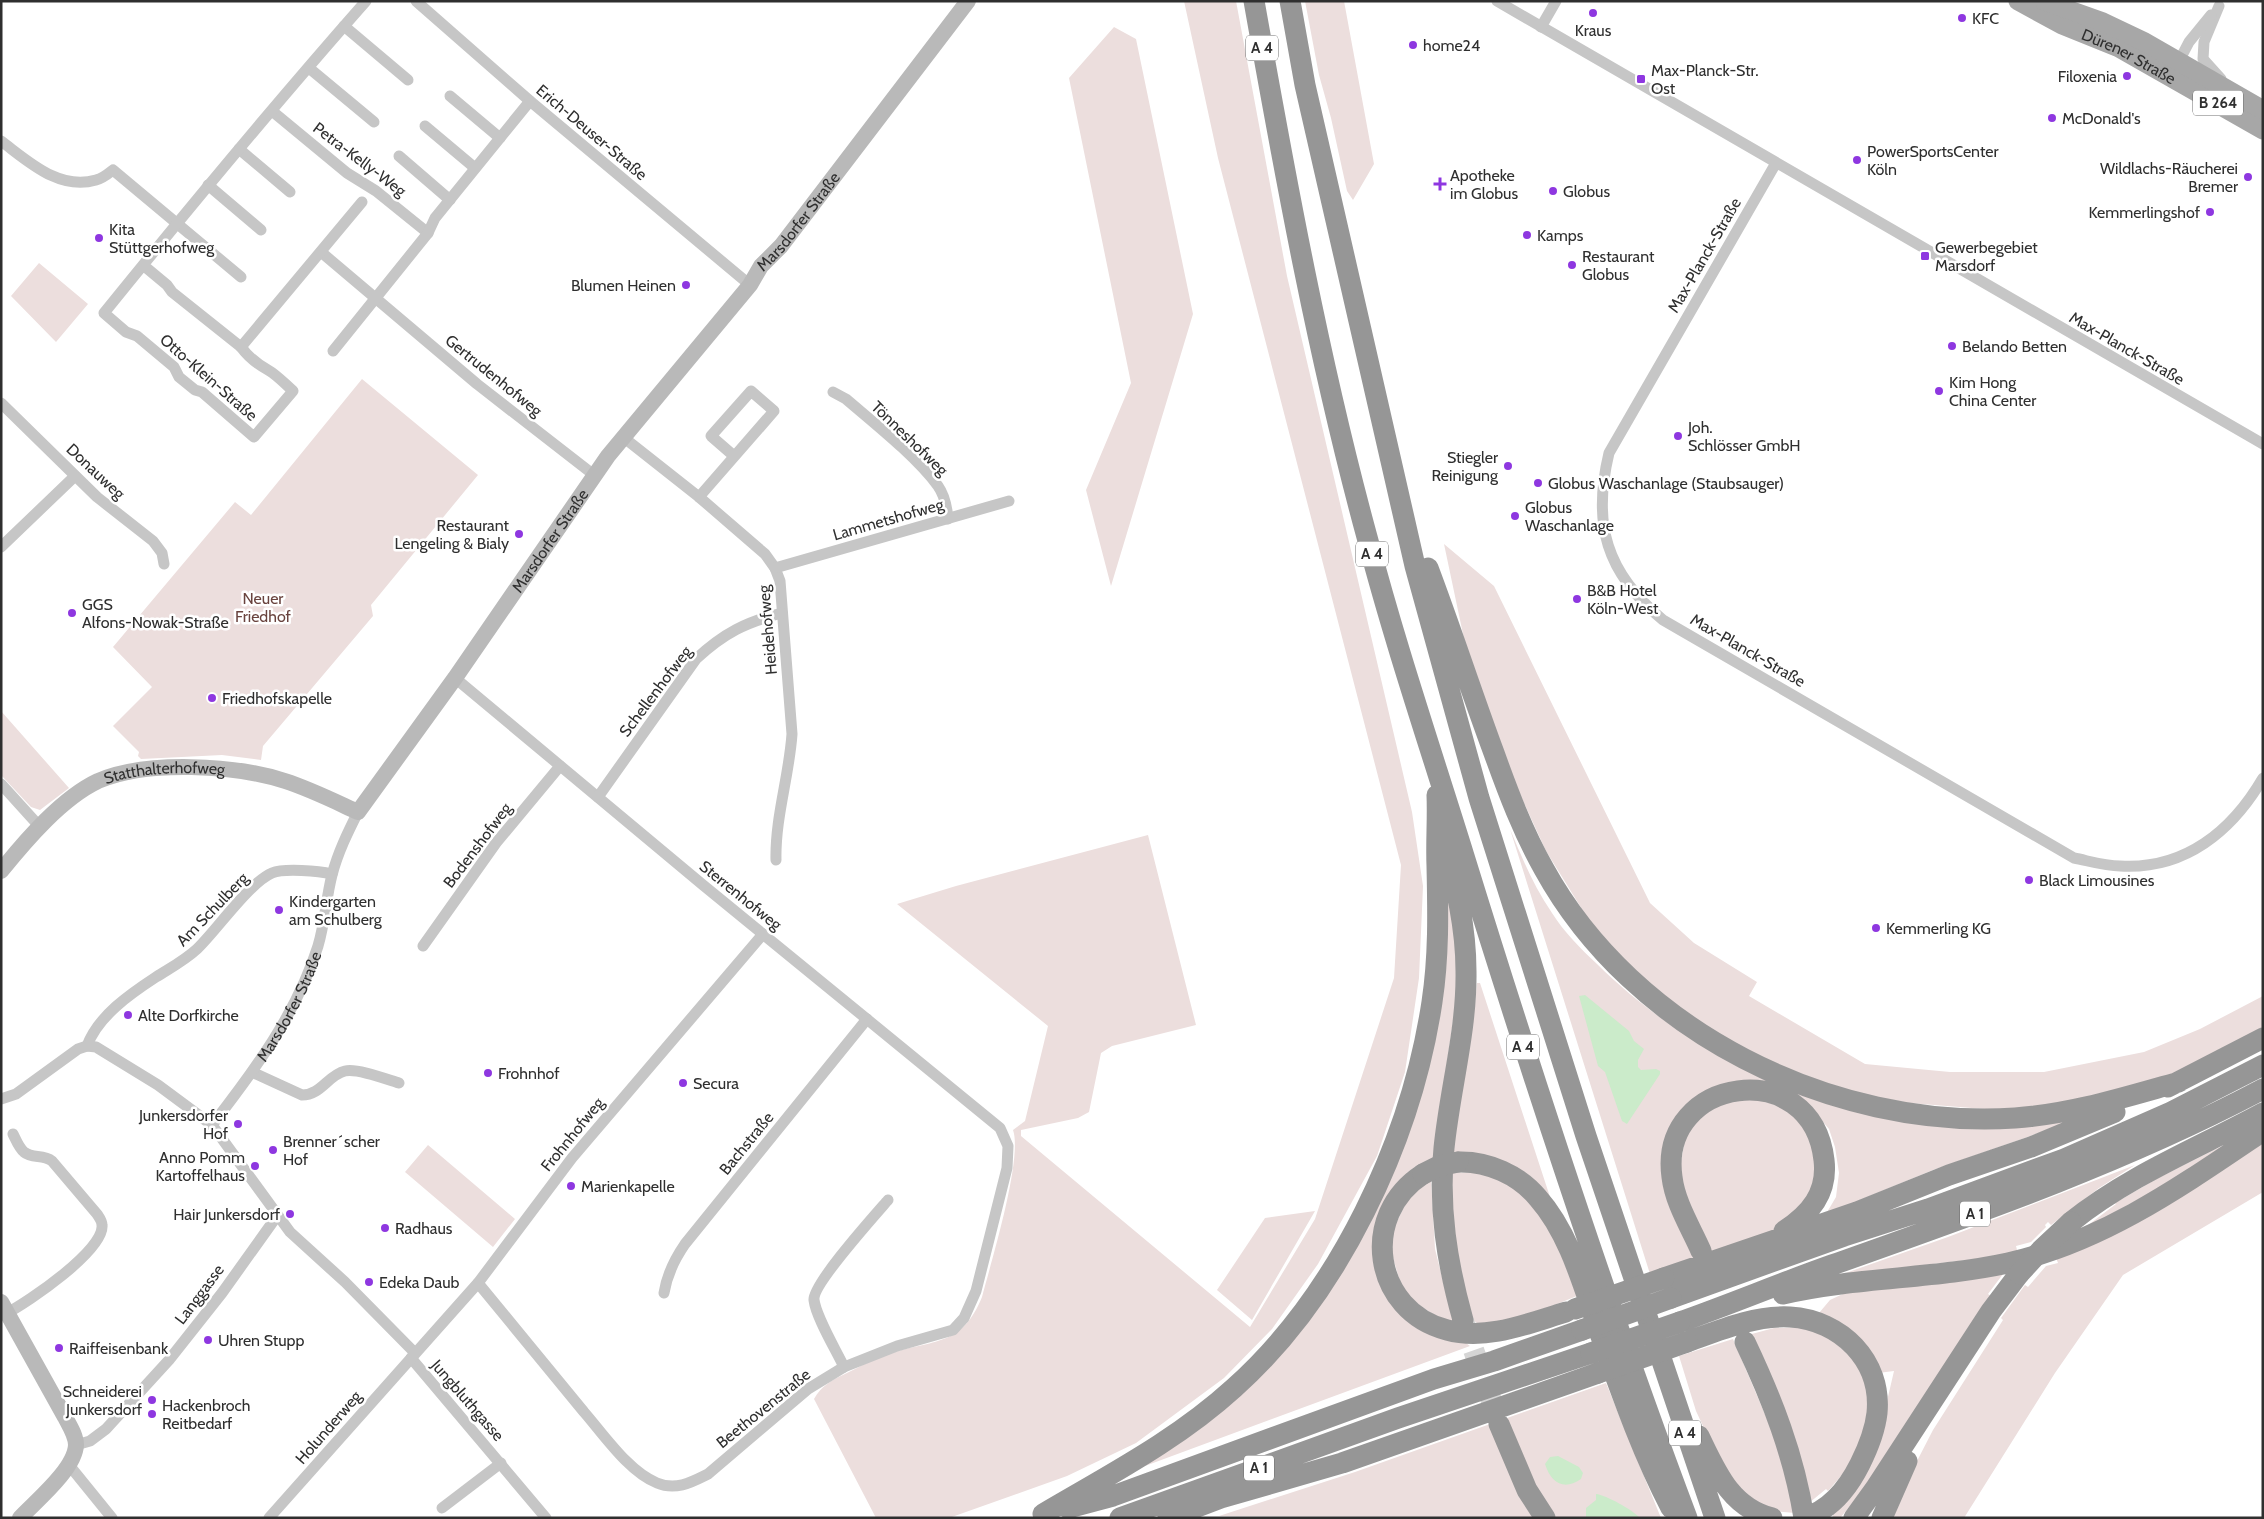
<svg xmlns="http://www.w3.org/2000/svg" width="2264" height="1519" font-family="Cabin,sans-serif">
	<style>
		.green { fill: #ecdedd }
		.water { fill: #cbebca }
		.lines { fill: none; stroke-linecap: round; stroke-linejoin: round }
		.highway-tunnel { stroke: #d5d5d5; stroke-width: 21; stroke-dasharray: 21 11; stroke-linecap: butt }
		.street { stroke: #c6c6c6; stroke-width: 11 }
		.secondary { stroke: #b9b9b9; stroke-width: 16 }
		.primary { stroke: #a7a7a7; stroke-width: 19 }
		.highway { stroke: #969696; stroke-width: 21 }
		.highway-bridge { stroke: #969696; stroke-width: 21 }
		.poi-dot { fill: #8e37e0; stroke: #fff; stroke-width: 2 }
		.labels { text-anchor: middle; stroke-width: 5; stroke-linejoin: round; paint-order: stroke }
		.shield { fill: #fff; stroke: #6d6d6d; stroke-width: 1 }
		.shield-label { font-size: 15px; font-weight: bold; fill: #2f2f2f }
		.poi-label { font-size: 16px; fill: #2f2f2f; stroke: #fff; text-anchor: start }
		.street-label { font-size: 16px; fill: #2f2f2f; stroke: #fff }
		.park-label { font-size: 16px; fill: #69433e; stroke: #fff }
	</style>
	<rect width="100%" height="100%" fill="#fff"/>
	<!-- green -->
	<path class="green" d="M1184,1H1236L1287,276L1412,812L1423,886L1419,978L1405,1072L1377,1156L1318,1264L1272,1329L1224,1378L1136,1443L1067,1476L949,1518H876L814,1399C821,1386 832,1380 845,1374C861,1366 877,1357 894,1352C937,1340 963,1344 982,1297C991,1263 1023,1158 1013,1130L1025,1121L1048,1026L897,904L956,886L1148,835L1196,1025L1112,1046L1101,1053L1089,1112L1078,1118L1021,1130V1136L1250,1327L1315,1219L1394,978L1401,865L1218,158Z
		M1305,1H1344L1374,164L1353,200L1347,191L1331,118L1319,75Z
		M1114,27L1136,39L1193,314L1111,586L1086,490L1131,383L1069,78Z
		M39,263L88,304L56,342L11,296Z
		M362,379L478,475L371,605L373,616L263,746L261,760L222,755L141,759L138,756L139,752L113,726L152,687L113,647L235,502L251,515Z
		M1444,544L1494,586L1650,903L1694,943L1757,982L1749,996L1865,1064L1950,1072H2044L2144,1052L2200,1029L2263,996V1030L2173,1076L2097,1101L1997,1110L1909,1103L1849,1092L1742,1051L1651,989L1593,927L1546,851L1507,766L1471,672Z
		M1,711L69,788L40,810L31,807L1,775Z
		M1510,829C1522,858 1534,887 1552,913C1564,932 1581,949 1597,964C1654,1020 1711,1053 1782,1088L1784,1085L1841,1103L2093,1114L1933,1170L1826,1214L1836,1197L1839,1173L1835,1147L1829,1129L1812,1109L1750,1082L1721,1085L1699,1095L1677,1120L1665,1153L1698,1258L1650,1274Z
		M1451,901L1460,972L1433,1159L1415,1167L1407,1173L1408,1176L1382,1281L1470,1346L1145,1466L1243,1389L1388,1178L1447,902Z
		M1477,983H1480L1550,1197L1451,1154L1475,1003Z
		M1751,1096L1793,1112L1816,1147V1183L1799,1214L1763,1237L1711,1256L1678,1180L1686,1133L1708,1108Z
		M2252,1131L2192,1170L2079,1232L2116,1204L2115,1203L2158,1178Z
		M2263,1140V1192L2123,1275L2055,1373L1964,1518H1893L1917,1461L1933,1430L2003,1320L2001,1318L2025,1285L2028,1287L2046,1266L2058,1263L2055,1255Z
		M428,1145L515,1219L493,1247L405,1172Z
		M2135,1165L2099,1188L2051,1225L2048,1222L2045,1225L2046,1227L2031,1242L2016,1246L2018,1254L1840,1275L1948,1237Z
		M1450,1172L1496,1174L1545,1212L1577,1296L1522,1318L1479,1326L1476,1322L1471,1321L1455,1259Z
		M1431,1179L1435,1249L1454,1325L1445,1322L1404,1295L1388,1241L1410,1194Z
		M1315,1211L1252,1320L1217,1290L1265,1218Z
		M2006,1270L1988,1294L1991,1296L1866,1487L1840,1518H1833V1514L1878,1440L1894,1371L1878,1373L1819,1313L1830,1300L1847,1292Z
		M1806,1327L1829,1337L1862,1367L1871,1415L1848,1468L1828,1491L1826,1489L1809,1503L1748,1335L1774,1328Z
		M1733,1339L1775,1438L1795,1513L1771,1511L1744,1493L1724,1471L1696,1411L1679,1356Z
		M1606,1383L1661,1518L1219,1516L1355,1472Z"/>
	<!-- water -->
	<path class="water" d="M1585,995L1629,1031L1634,1041L1644,1049L1638,1060V1067L1641,1070L1656,1069L1660,1071V1074L1627,1124L1622,1121L1605,1072L1598,1066L1579,996Z
		M1558,1456L1579,1467L1583,1473L1581,1479C1564,1491 1551,1483 1545,1464L1550,1457Z
		M1596,1494C1606,1495 1633,1510 1640,1518H1586V1508L1596,1500Z"/>
	<g class="lines">
		<!-- highway-tunnel -->
		<path class="highway-tunnel" d="M1463,1320L1493,1405"/>
		<!-- street -->
		<g class="street">
			<path d="M416,1L530,101L750,285"/>
			<path d="M1497,1L2263,444"/>
			<path d="M2219,6L2204,42L2203,59L2221,79"/>
			<path d="M344,26L408,80"/>
			<path d="M1541,27L1556,1"/>
			<path d="M2177,65L2189,42L2211,15"/>
			<path d="M309,68L374,122"/>
			<path d="M450,96L500,138"/>
			<path d="M272,111L347,173L376,191L428,233"/>
			<path d="M425,126L475,168"/>
			<path d="M1,141C28,161 59,191 96,180C102,179 108,174 113,170L241,277"/>
			<path d="M239,149L290,192"/>
			<path d="M399,156L450,200"/>
			<path d="M1776,163L1609,453C1592,524 1606,573 1663,620L2074,858C2089,861 2105,866 2120,866C2185,870 2232,831 2263,778"/>
			<path d="M208,185L261,230"/>
			<path d="M321,252L477,384L594,475"/>
			<path d="M143,265L167,285L172,292L241,347C249,358 257,364 268,370C277,375 285,384 293,391L254,437L202,392L195,390L179,377L174,367L137,336L126,332L104,313C189,208 276,103 366,1"/>
			<path d="M241,347L362,202"/>
			<path d="M333,351L428,233L435,218L530,101"/>
			<path d="M833,392L846,399C874,423 917,457 938,486C945,496 947,507 948,519"/>
			<path d="M1,403L97,497L153,541L162,553L164,564"/>
			<path d="M623,437L699,497L765,554L775,568L780,581L792,734C789,777 775,818 776,860"/>
			<path d="M699,497L774,411L751,391L711,436L734,456"/>
			<path d="M1,547L75,476"/>
			<path d="M775,568L1009,501"/>
			<path d="M455,678L703,885L1000,1128L1008,1146L1007,1168L976,1291L964,1318L953,1330L897,1346L844,1367L808,1389L708,1474C692,1482 676,1491 657,1483C629,1472 604,1435 584,1412C549,1369 513,1326 478,1283"/>
			<path d="M1,784L40,827"/>
			<path d="M598,797L696,659C724,633 746,622 782,613"/>
			<path d="M423,946L496,843L560,766"/>
			<path d="M87,1046C98,1016 130,994 156,977C170,968 184,961 197,949C216,931 249,883 272,873C284,868 319,871 332,874"/>
			<path d="M254,1073L302,1095C321,1095 328,1075 345,1071C357,1068 386,1079 399,1083"/>
			<path d="M1,1099L16,1094L78,1049L87,1046L96,1047L158,1085L212,1125L290,1232L345,1282L415,1353"/>
			<path id="s1" d="M212,1125C254,1071 297,1013 318,946C325,923 326,898 332,875C338,852 348,832 358,812"/>
			<path d="M664,1293C667,1274 674,1260 685,1244L867,1019"/>
			<path d="M7,1313C28,1302 105,1250 102,1225C102,1221 99,1217 97,1214L52,1161C43,1154 32,1159 24,1152C19,1148 16,1140 13,1134"/>
			<path d="M411,1358L546,1518"/>
			<path d="M844,1367C836,1350 816,1317 814,1300C812,1285 875,1215 888,1200"/>
			<path d="M76,1445L90,1441L106,1429L169,1360L222,1293L277,1216"/>
			<path d="M69,1465L112,1518"/>
			<path d="M442,1508L501,1463"/>
			<path d="M269,1518L478,1283L572,1158L763,934"/>
		</g>
		<!-- secondary -->
		<g class="secondary">
			<path id="s2" d="M1,871C26,840 62,798 98,781C147,760 235,765 285,781C310,789 334,801 358,812L455,678L608,456L750,285L761,266L781,246L968,1"/>
			<path d="M1,1302L65,1417C69,1425 76,1435 76,1445C75,1469 36,1501 20,1518"/>
		</g>
		<!-- primary -->
		<g class="primary">
			<path id="s3" d="M2018,1L2062,25L2119,48L2263,130"/>
			<path d="M2044,1L2103,22L2143,41L2263,110"/>
		</g>
		<!-- highway -->
		<path class="highway" d="M1254,1C1286,181 1319,361 1367,537C1395,644 1431,750 1464,856C1533,1079 1605,1300 1687,1518
			M1290,1L1305,85L1415,566L1479,798L1586,1136L1715,1518
			M1428,568C1451,629 1471,691 1494,753C1508,792 1523,832 1544,869C1633,1031 1832,1130 2015,1118C2072,1114 2125,1097 2179,1082
			M1445,844C1456,886 1466,927 1466,971C1467,1030 1450,1089 1444,1148C1438,1207 1447,1263 1463,1320
			M2168,1087L2263,1038
			M1458,1162C1488,1161 1519,1175 1538,1198C1569,1233 1583,1285 1598,1328C1620,1389 1641,1450 1671,1508
			M1423,1174C1359,1215 1373,1311 1447,1330C1487,1341 1529,1323 1566,1312
			M2071,1222C2128,1176 2198,1148 2263,1113
			M1701,1251C1691,1228 1675,1203 1672,1177C1658,1076 1812,1054 1824,1160C1828,1193 1810,1214 1784,1231
			M1664,1278L1857,1212L1949,1175L2031,1147L2115,1112
			M1783,1294C1857,1277 1934,1279 2008,1263C2103,1242 2183,1185 2263,1131
			M1671,1298L1844,1236L1928,1209L2064,1159L2171,1112L2263,1065
			M1680,1322C1731,1304 1781,1283 1832,1265C1979,1213 2125,1162 2263,1089
			M1687,1342C1720,1330 1755,1315 1790,1317C1841,1320 1882,1361 1877,1413C1875,1431 1868,1448 1860,1464C1848,1488 1831,1510 1804,1518
			M1745,1342C1772,1399 1794,1455 1804,1518
			M1499,1424L1527,1490L1545,1518
			M1699,1436C1716,1471 1730,1507 1772,1518
			M1068,1508L1113,1496L1434,1379L1494,1361L1582,1330
			M1043,1514C1109,1475 1177,1440 1234,1388C1339,1294 1411,1141 1432,1002C1439,956 1438,912 1437,866C1436,842 1438,819 1437,795
			M1120,1518L1398,1418L1591,1353
			M1168,1518L1221,1498L1342,1463L1598,1373
			M1854,1518L1875,1489L1991,1311L2019,1274
			M1882,1518L1907,1461"/>
		<!-- highway-bridge -->
		<path class="highway-bridge" d="M1423,1174L1439,1166L1458,1162
			M2019,1274L2041,1250L2071,1222
			M1575,1309L1664,1278
			M1582,1330L1671,1298
			M1591,1353L1680,1322
			M1598,1373L1687,1342"/>
	</g>
	<!-- markers -->
	<g class="poi-dot">
		<circle cx="1593" cy="13" r="5"/>
		<circle cx="1962" cy="18" r="5"/>
		<circle cx="1413" cy="45" r="5"/>
		<circle cx="2127" cy="76" r="5"/>
		<rect x="1636" y="74" width="10" height="10" rx="2.5"/>
		<circle cx="2052" cy="118" r="5"/>
		<circle cx="1857" cy="160" r="5"/>
		<circle cx="2248" cy="177" r="5"/>
		<path d="M1437.5 176.5h5v5h5v5h-5v5h-5v-5h-5v-5h5z"/>
		<circle cx="1553" cy="191" r="5"/>
		<circle cx="2210" cy="212" r="5"/>
		<circle cx="1527" cy="235" r="5"/>
		<circle cx="99" cy="238" r="5"/>
		<rect x="1920" y="251" width="10" height="10" rx="2.5"/>
		<circle cx="1572" cy="265" r="5"/>
		<circle cx="686" cy="285" r="5"/>
		<circle cx="1952" cy="346" r="5"/>
		<circle cx="1939" cy="391" r="5"/>
		<circle cx="1678" cy="436" r="5"/>
		<circle cx="1508" cy="466" r="5"/>
		<circle cx="1538" cy="483" r="5"/>
		<circle cx="1515" cy="516" r="5"/>
		<circle cx="519" cy="534" r="5"/>
		<circle cx="1577" cy="599" r="5"/>
		<circle cx="72" cy="613" r="5"/>
		<circle cx="212" cy="698" r="5"/>
		<circle cx="2029" cy="880" r="5"/>
		<circle cx="279" cy="910" r="5"/>
		<circle cx="1876" cy="928" r="5"/>
		<circle cx="128" cy="1015" r="5"/>
		<circle cx="488" cy="1073" r="5"/>
		<circle cx="683" cy="1083" r="5"/>
		<circle cx="238" cy="1124" r="5"/>
		<circle cx="273" cy="1150" r="5"/>
		<circle cx="255" cy="1166" r="5"/>
		<circle cx="571" cy="1186" r="5"/>
		<circle cx="290" cy="1214" r="5"/>
		<circle cx="385" cy="1228" r="5"/>
		<circle cx="369" cy="1282" r="5"/>
		<circle cx="208" cy="1340" r="5"/>
		<circle cx="59" cy="1348" r="5"/>
		<circle cx="152" cy="1400" r="5"/>
		<circle cx="152" cy="1414" r="5"/>
	</g>
	<g class="labels">
		<!-- shield labels -->
		<g class="shield">
			<rect x="1246" y="35.5" width="32" height="25" rx="4"/>
			<rect x="2193" y="90.5" width="50" height="25" rx="4"/>
			<rect x="1356" y="541.5" width="32" height="25" rx="4"/>
			<rect x="1507" y="1034.5" width="32" height="25" rx="4"/>
			<rect x="1960" y="1201.5" width="30" height="25" rx="4"/>
			<rect x="1669" y="1420.5" width="32" height="25" rx="4"/>
			<rect x="1244" y="1455.5" width="30" height="25" rx="4"/>
		</g>
		<g class="shield-label">
			<text x="1262" y="53">A 4</text>
			<text x="2218" y="108">B 264</text>
			<text x="1372" y="559">A 4</text>
			<text x="1523" y="1052">A 4</text>
			<text x="1975" y="1219">A 1</text>
			<text x="1685" y="1438">A 4</text>
			<text x="1259" y="1473">A 1</text>
		</g>
		<!-- poi labels -->
		<g class="poi-label">
			<text x="1972" y="24">KFC</text>
			<text x="1593" y="36" text-anchor="middle">Kraus</text>
			<text x="1423" y="51">home24</text>
			<text x="1651" y="76">Max-Planck-Str.<tspan x="1651" dy="18">Ost</tspan></text>
			<text x="2117" y="82" text-anchor="end">Filoxenia</text>
			<text x="2062" y="124">McDonald's</text>
			<text x="1867" y="157">PowerSportsCenter<tspan x="1867" dy="18">Köln</tspan></text>
			<text x="2238" y="174" text-anchor="end">Wildlachs-Räucherei<tspan x="2238" dy="18">Bremer</tspan></text>
			<text x="1450" y="181">Apotheke<tspan x="1450" dy="18">im Globus</tspan></text>
			<text x="1563" y="197">Globus</text>
			<text x="2200" y="218" text-anchor="end">Kemmerlingshof</text>
			<text x="109" y="235">Kita<tspan x="109" dy="18">Stüttgerhofweg</tspan></text>
			<text x="1537" y="241">Kamps</text>
			<text x="1935" y="253">Gewerbegebiet<tspan x="1935" dy="18">Marsdorf</tspan></text>
			<text x="1582" y="262">Restaurant<tspan x="1582" dy="18">Globus</tspan></text>
			<text x="676" y="291" text-anchor="end">Blumen Heinen</text>
			<text x="1962" y="352">Belando Betten</text>
			<text x="1949" y="388">Kim Hong<tspan x="1949" dy="18">China Center</tspan></text>
			<text x="1688" y="433">Joh.<tspan x="1688" dy="18">Schlösser GmbH</tspan></text>
			<text x="1498" y="463" text-anchor="end">Stiegler<tspan x="1498" dy="18">Reinigung</tspan></text>
			<text x="1548" y="489">Globus Waschanlage (Staubsauger)</text>
			<text x="1525" y="513">Globus<tspan x="1525" dy="18">Waschanlage</tspan></text>
			<text x="509" y="531" text-anchor="end">Restaurant<tspan x="509" dy="18">Lengeling &amp; Bialy</tspan></text>
			<text x="1587" y="596">B&amp;B Hotel<tspan x="1587" dy="18">Köln-West</tspan></text>
			<text x="82" y="610">GGS<tspan x="82" dy="18">Alfons-Nowak-Straße</tspan></text>
			<text x="222" y="704">Friedhofskapelle</text>
			<text x="2039" y="886">Black Limousines</text>
			<text x="289" y="907">Kindergarten<tspan x="289" dy="18">am Schulberg</tspan></text>
			<text x="1886" y="934">Kemmerling KG</text>
			<text x="138" y="1021">Alte Dorfkirche</text>
			<text x="498" y="1079">Frohnhof</text>
			<text x="693" y="1089">Secura</text>
			<text x="228" y="1121" text-anchor="end">Junkersdorfer<tspan x="228" dy="18">Hof</tspan></text>
			<text x="283" y="1147">Brenner´scher<tspan x="283" dy="18">Hof</tspan></text>
			<text x="245" y="1163" text-anchor="end">Anno Pomm<tspan x="245" dy="18">Kartoffelhaus</tspan></text>
			<text x="581" y="1192">Marienkapelle</text>
			<text x="280" y="1220" text-anchor="end">Hair Junkersdorf</text>
			<text x="395" y="1234">Radhaus</text>
			<text x="379" y="1288">Edeka Daub</text>
			<text x="218" y="1346">Uhren Stupp</text>
			<text x="69" y="1354">Raiffeisenbank</text>
			<text x="142" y="1397" text-anchor="end">Schneiderei<tspan x="142" dy="18">Junkersdorf</tspan></text>
			<text x="162" y="1411">Hackenbroch<tspan x="162" dy="18">Reitbedarf</tspan></text>
		</g>
		<!-- street labels -->
		<g class="street-label">
			<text dy="6" stroke="none"><textPath href="#s3" startOffset="124">Dürener Straße</textPath></text>
			<text transform="translate(592 132) rotate(40)" y="6">Erich-Deuser-Straße</text>
			<text transform="translate(360 159) rotate(37)" y="6">Petra-Kelly-Weg</text>
			<text dy="6" stroke="none"><textPath href="#s2" startOffset="1140">Marsdorfer Straße</textPath></text>
			<text transform="translate(1704 255) rotate(-60)" y="6">Max-Planck-Straße</text>
			<text transform="translate(2127 348) rotate(30)" y="6">Max-Planck-Straße</text>
			<text transform="translate(494 375) rotate(39)" y="6">Gertrudenhofweg</text>
			<text transform="translate(209 377) rotate(41)" y="6">Otto-Klein-Straße</text>
			<text transform="translate(910 438) rotate(44)" y="6">Tönneshofweg</text>
			<text transform="translate(96 471) rotate(43)" y="6">Donauweg</text>
			<text transform="translate(888 519) rotate(-16)" y="6">Lammetshofweg</text>
			<text dy="6" stroke="none"><textPath href="#s2" startOffset="735">Marsdorfer Straße</textPath></text>
			<text transform="translate(767 630) rotate(-95)" y="6">Heidehofweg</text>
			<text transform="translate(1748 650) rotate(30)" y="6">Max-Planck-Straße</text>
			<text transform="translate(655 691) rotate(-53)" y="6">Schellenhofweg</text>
			<text dy="6" stroke="none"><textPath href="#s2" startOffset="201">Statthalterhofweg</textPath></text>
			<text transform="translate(477 845) rotate(-53)" y="6">Bodenshofweg</text>
			<text transform="translate(741 895) rotate(39)" y="6">Sterrenhofweg</text>
			<text transform="translate(212 909) rotate(-46)" y="6">Am Schulberg</text>
			<text dy="6" stroke="none"><textPath href="#s1" startOffset="142">Marsdorfer Straße</textPath></text>
			<text transform="translate(572 1134) rotate(-51)" y="6">Frohnhofweg</text>
			<text transform="translate(746 1143) rotate(-51)" y="6">Bachstraße</text>
			<text transform="translate(199 1294) rotate(-53)" y="6">Langgasse</text>
			<text transform="translate(468 1400) rotate(49)" y="6">Jungbluthgasse</text>
			<text transform="translate(763 1408) rotate(-39)" y="6">Beethovenstraße</text>
			<text transform="translate(328 1427) rotate(-49)" y="6">Holunderweg</text>
		</g>
		<!-- park labels -->
		<g class="park-label">
			<text x="263" y="604">Neuer<tspan x="263" dy="18">Friedhof</tspan></text>
		</g>
	</g>
	<!-- border -->
	<rect width="2264" height="1519" fill="none" stroke="#2f2f2f" stroke-width="5"/>
</svg>
